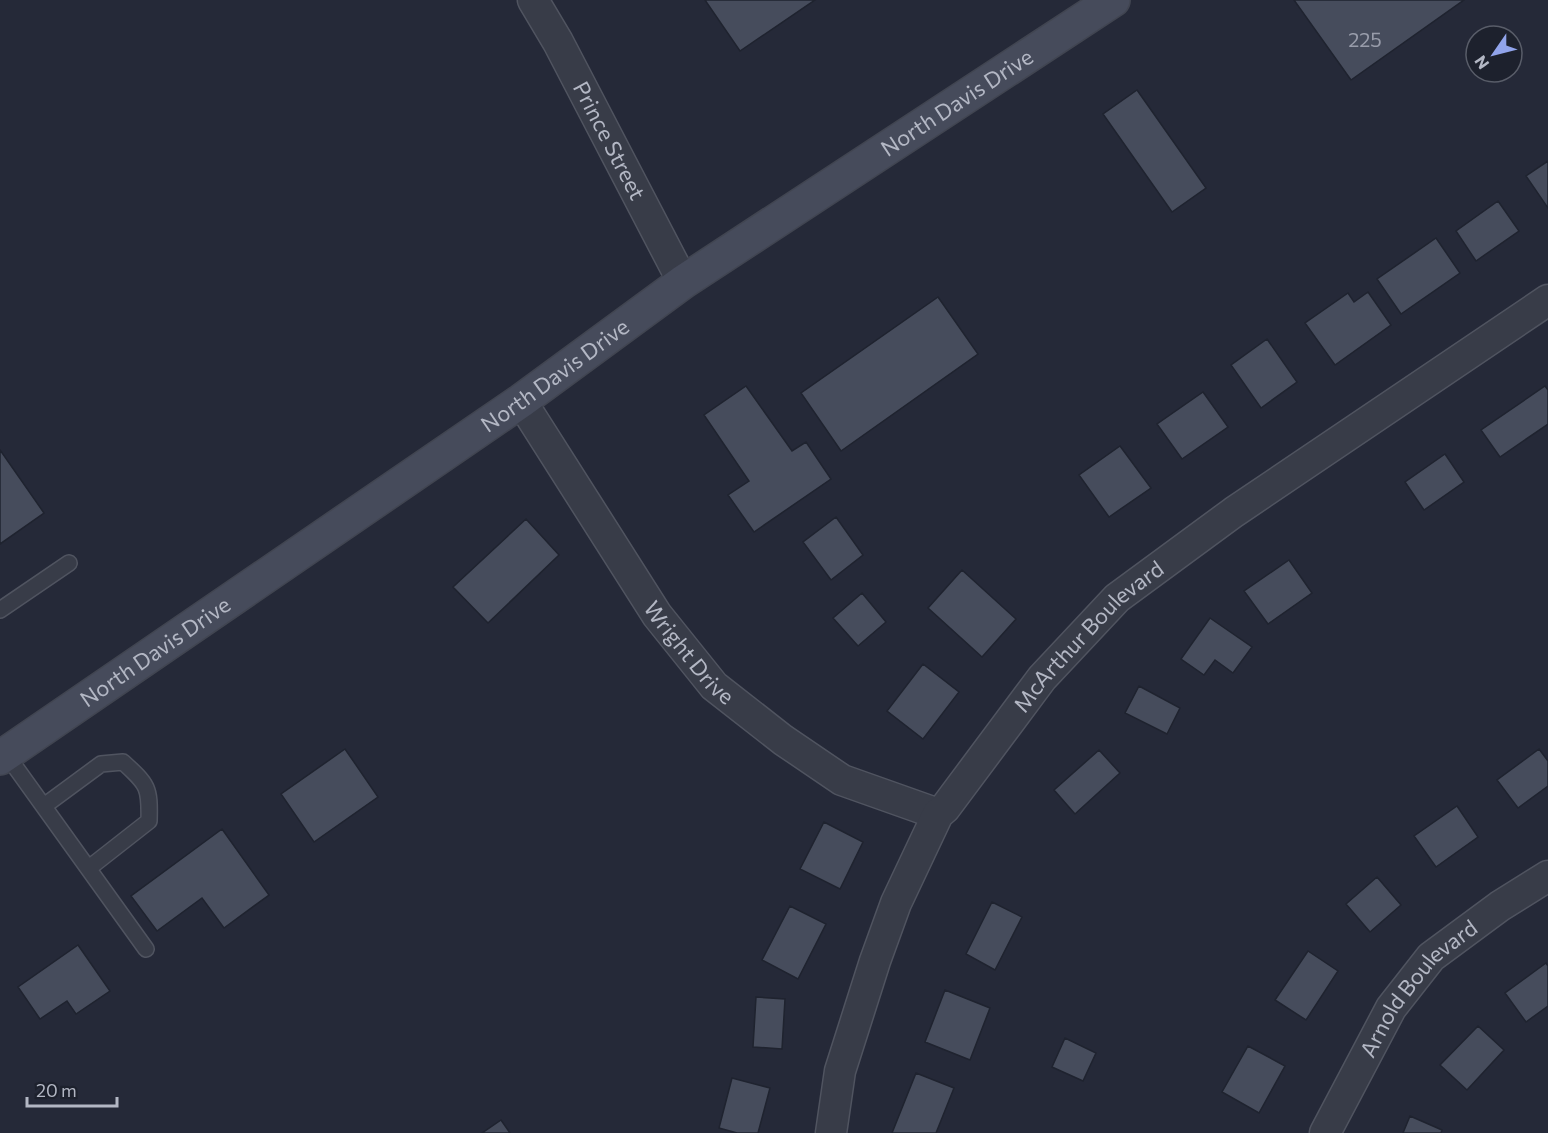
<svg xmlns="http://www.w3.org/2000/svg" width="1548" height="1133" font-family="Commissioner,sans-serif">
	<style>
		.building { fill: #464c5c; stroke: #1f232f; stroke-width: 1.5 }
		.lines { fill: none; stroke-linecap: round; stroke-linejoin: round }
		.service-casing { stroke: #505460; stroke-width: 18 }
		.minor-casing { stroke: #505460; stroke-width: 33 }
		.secondary-casing { stroke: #414551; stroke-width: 36 }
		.service { stroke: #383c48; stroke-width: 15 }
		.minor { stroke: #383c48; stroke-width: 30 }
		.secondary { stroke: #464b5b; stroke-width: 33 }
		.labels { text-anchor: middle; stroke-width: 5; stroke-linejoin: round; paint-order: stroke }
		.number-label { font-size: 20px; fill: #989caa }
		.street-label { font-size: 22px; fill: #b3b7c4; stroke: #1d212d }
	</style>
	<rect width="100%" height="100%" fill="#252938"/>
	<!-- building -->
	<path class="building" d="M705,0H815L740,51Z
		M1294,0H1464L1351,80Z
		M1137,90L1206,188L1172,212L1103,114Z
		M1548,161V208L1526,176Z
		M1498,201L1519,231L1476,261L1456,231Z
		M1436,238L1460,273L1401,314L1377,279Z
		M1368,292L1391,325L1335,365L1305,323L1348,293L1354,302Z
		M938,297L978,354L841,451L801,393Z
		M1267,339L1297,382L1261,408L1231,365Z
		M746,386L792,451L806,442L831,479L754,532L728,495L749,481L704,415Z
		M1545,386L1548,390V424L1500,457L1481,430Z
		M1203,392L1228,427L1182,459L1157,424Z
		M1120,446L1151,488L1109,517L1079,475Z
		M0,450L44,513L0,544Z
		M1445,454L1464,482L1424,510L1405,482Z
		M836,517L863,555L831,580L803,542Z
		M526,519L559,555L488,623L453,587Z
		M1289,560L1312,593L1268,624L1244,591Z
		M962,570L1016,619L982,657L928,608Z
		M862,593L886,622L858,646L833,618Z
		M1210,618L1252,647L1233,673L1215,660L1204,675L1181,659Z
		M923,664L959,692L923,739L887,711Z
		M1139,686L1180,708L1167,734L1125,713Z
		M345,749L378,797L314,842L281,794Z
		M1539,749L1548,761V786L1518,808L1497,780Z
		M1099,750L1120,773L1075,814L1054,790Z
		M1457,806L1478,837L1436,867L1414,836Z
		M824,822L863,842L840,889L800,869Z
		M222,829L269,895L224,928L202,898L157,931L131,896Z
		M1377,877L1401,905L1370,932L1346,904Z
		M992,902L1022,917L995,970L966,954Z
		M790,906L826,924L798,979L762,960Z
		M78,945L110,991L76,1014L67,1001L40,1019L18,987Z
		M1308,951L1338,971L1306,1020L1275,1000Z
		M1546,963L1548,966V1006L1526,1022L1505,993Z
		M945,990L990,1008L970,1060L925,1042Z
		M756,997L785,999L782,1049L753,1047Z
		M1478,1026L1504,1050L1467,1090L1440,1065Z
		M1065,1038L1096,1053L1083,1081L1052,1067Z
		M1248,1046L1285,1066L1259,1113L1222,1092Z
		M916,1073L954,1088L936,1133H892Z
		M732,1078L770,1088L758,1133H737L719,1128Z
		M1410,1116L1442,1130L1441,1133H1403Z
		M501,1120L510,1133H482Z"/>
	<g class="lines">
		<defs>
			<path id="service" d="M0,610L69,563
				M6,754L146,949
				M44,806L101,764L123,762C148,785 150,787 149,821L89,868"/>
			<g id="minor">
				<path id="s1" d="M533,0L558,42L683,282"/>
				<path id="s2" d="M521,401L657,615L714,686L783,740L842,780L938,814"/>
				<path id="s3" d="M831,1133L840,1071L875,961L896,903L938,814L945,808L1042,678L1117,598L1234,512L1548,300"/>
				<path id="s4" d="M1325,1133L1391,1008L1431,957L1500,906L1548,876"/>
			</g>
			<g id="secondary">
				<path id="s5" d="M0,758L521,401L683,282L1113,0"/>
			</g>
		</defs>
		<!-- service casing -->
		<use href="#service" class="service-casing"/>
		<!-- minor casing -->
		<use href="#minor" class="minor-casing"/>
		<!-- secondary casing -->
		<use href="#secondary" class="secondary-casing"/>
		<!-- service -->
		<use href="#service" class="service"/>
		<!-- minor -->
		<use href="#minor" class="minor"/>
		<!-- secondary -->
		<use href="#secondary" class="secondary"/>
	</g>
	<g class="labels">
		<!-- number labels -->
		<g class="number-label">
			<text x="1365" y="47">225</text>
		</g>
		<!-- street labels -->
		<g class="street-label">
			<text dy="8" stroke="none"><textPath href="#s5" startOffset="1160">North Davis Drive</textPath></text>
			<text dy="8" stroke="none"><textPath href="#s1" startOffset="160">Prince Street</textPath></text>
			<text dy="8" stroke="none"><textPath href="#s5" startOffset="674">North Davis Drive</textPath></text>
			<text dy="8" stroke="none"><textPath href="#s3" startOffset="572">McArthur Boulevard</textPath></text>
			<text dy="8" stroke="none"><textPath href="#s2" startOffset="303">Wright Drive</textPath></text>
			<text dy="8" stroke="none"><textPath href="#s5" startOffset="188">North Davis Drive</textPath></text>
			<text dy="8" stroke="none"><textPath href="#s4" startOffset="174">Arnold Boulevard</textPath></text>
		</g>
	</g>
	<!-- north arrow -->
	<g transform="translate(1494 54) rotate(235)"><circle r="28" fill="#1d212d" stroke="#595d69" stroke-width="1.5"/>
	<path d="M0-4.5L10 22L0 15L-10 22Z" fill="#91a4eb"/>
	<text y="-9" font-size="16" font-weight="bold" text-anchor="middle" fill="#b3b7c4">N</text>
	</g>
	<!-- scale -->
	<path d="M27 1097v9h90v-9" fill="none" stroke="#b3b7c4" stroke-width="3"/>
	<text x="36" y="1097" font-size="18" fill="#b3b7c4" stroke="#1d212d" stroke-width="4.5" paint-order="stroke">20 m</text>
</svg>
